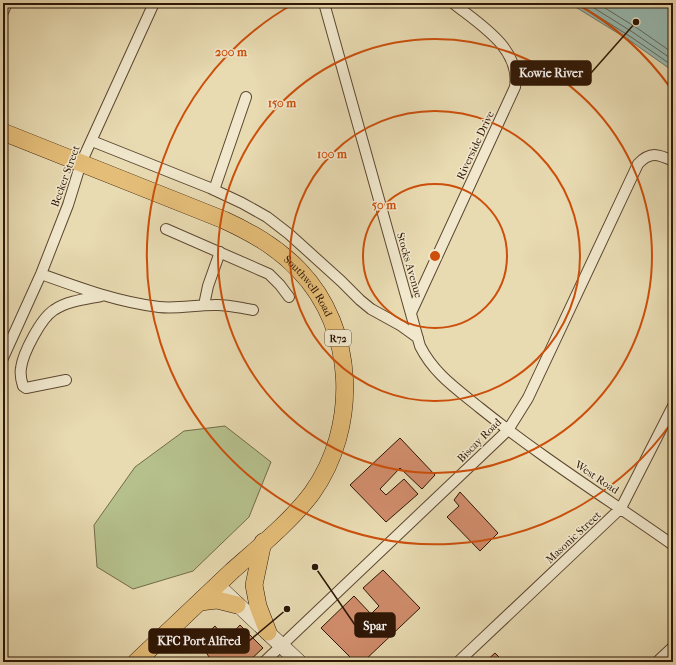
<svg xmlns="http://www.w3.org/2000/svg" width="676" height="665" font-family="'IM FELL French Canon',serif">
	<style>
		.green { fill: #b5c08c; stroke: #726b48 }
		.water { fill: #98bab2; stroke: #6e786d }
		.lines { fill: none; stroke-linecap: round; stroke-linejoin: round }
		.shore { stroke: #63685c; stroke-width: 1 }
		.building { fill: #d08c6b; stroke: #2e1605 }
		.street-casing { stroke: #5c4730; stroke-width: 12 }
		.secondary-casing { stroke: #2e1605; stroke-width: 16 }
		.primary-casing { stroke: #2e1605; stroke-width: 18 }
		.street { stroke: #f0e7cc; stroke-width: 10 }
		.secondary { stroke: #f0e7cc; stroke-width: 15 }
		.primary { stroke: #e4bd78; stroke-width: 17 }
		.ring { fill: none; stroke: #cc4f0b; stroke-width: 2 }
		.labels { text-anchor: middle; stroke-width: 3; stroke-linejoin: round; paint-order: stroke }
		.shield { fill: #f0e7cc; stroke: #685541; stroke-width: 1 }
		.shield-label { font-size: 10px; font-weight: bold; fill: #2e1605 }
		.street-label { font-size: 11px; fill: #2e1605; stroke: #f0e7cc }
		.centre { fill: #cc4f0b; stroke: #f0e7cc; stroke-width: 2 }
		.ring-label { font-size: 12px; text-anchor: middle; font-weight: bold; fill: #cc4f0b; stroke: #f0e7cc; stroke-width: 3; stroke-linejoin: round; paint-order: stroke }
		.leader { fill: none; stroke: #2e1605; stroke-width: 1.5 }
		.callout-dot { fill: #2e1605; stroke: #f0e7cc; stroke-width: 1.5 }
		.callout { fill: #2e1605; stroke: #2e1605; stroke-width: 1.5 }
		.callout-label { font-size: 12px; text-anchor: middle; font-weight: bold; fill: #fff }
	</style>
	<rect width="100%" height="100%" fill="#e8dab1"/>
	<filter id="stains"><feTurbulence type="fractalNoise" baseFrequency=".005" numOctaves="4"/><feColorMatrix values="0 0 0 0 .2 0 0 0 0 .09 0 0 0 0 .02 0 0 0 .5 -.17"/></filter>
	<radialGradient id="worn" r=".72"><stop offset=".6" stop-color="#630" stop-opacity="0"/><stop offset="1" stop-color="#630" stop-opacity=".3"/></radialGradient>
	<!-- green -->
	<path class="green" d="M225,426L271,462L249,517L193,571L133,589L97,567L94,525L135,467L184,431Z"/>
	<!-- water -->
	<path class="water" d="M569,3H673V71L629,40Z"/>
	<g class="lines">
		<!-- shore -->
		<path class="shore" d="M577,3L631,37L673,66
			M586,3L634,33L673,60
			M597,3L637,28L673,53"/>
	</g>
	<!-- building -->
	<path class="building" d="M400,438L435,475L422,489L400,468L380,489L386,495L404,479L418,494L386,522L350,485Z
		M460,492L498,533L480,551L447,517L459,506L454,500Z
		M383,570L420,608L363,662H355L321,628L354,596L371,614L379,606L363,588Z
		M240,625L263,648L248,662H204L209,657L199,641L215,626L226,640Z
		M495,653L504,662H485Z"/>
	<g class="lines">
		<defs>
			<path id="street" d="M324,3L420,346C434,374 457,389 480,408C541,457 609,500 673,545
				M3,12L7,3
				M92,141L210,188L242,203L267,217L289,234L341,281L360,300L371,309L400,325L418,338
				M214,190L246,97
				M166,229L269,274L280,285L289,297
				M41,274C80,288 118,302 159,307C177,309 195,305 214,305C227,304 240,308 253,310
				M204,305L208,286L220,252
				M411,313L515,87C521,48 479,24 453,3
				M3,358L41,274L68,205L81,163L154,3
				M66,380L26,388L23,386C21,380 20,374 21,368C23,353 41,318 54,310C67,301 86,299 101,296
				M264,662L508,430L528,398L638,164C650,151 658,154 673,161
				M458,662L621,508L673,406
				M657,662L673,647"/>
			<path id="secondary" d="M217,585L299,662"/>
			<g id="primary">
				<path id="s1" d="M3,132L224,220C252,233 277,247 299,270C356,329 359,427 312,493C292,520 258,548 232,571C200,601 168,632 136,662"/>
				<path d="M263,542L254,585L258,606L268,632"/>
				<path d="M200,602L217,600L237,605"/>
			</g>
		</defs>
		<!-- street casing -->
		<use href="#street" class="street-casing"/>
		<!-- secondary casing -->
		<use href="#secondary" class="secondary-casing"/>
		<!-- primary casing -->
		<use href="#primary" class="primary-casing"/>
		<!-- street -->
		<use href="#street" class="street"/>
		<!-- secondary -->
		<use href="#secondary" class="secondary"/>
		<!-- primary -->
		<use href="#primary" class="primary"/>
	</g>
	<!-- distance rings -->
	<g class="ring">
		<circle cx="435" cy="256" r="72"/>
		<circle cx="435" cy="256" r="145"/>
		<circle cx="435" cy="256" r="217"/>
		<path d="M672 422A289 289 0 1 1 295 3M575 3A289 289 0 0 1 672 90"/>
	</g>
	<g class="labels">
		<!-- shield labels -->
		<rect class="shield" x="325" y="330" width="26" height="16" rx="3"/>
		<g class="shield-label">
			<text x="338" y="342">R72</text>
		</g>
		<!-- street labels -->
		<g class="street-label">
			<text transform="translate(475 145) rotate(-65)" y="4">Riverside Drive</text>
			<text transform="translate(65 176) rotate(-70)" y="4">Becker Street</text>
			<text transform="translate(410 265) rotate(74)" y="4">Stocks Avenue</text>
			<text dy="4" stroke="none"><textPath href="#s1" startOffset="347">Southwell Road</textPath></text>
			<text transform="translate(479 440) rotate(-45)" y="4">Biscay Road</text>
			<text transform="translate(597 477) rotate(34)" y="4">West Road</text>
			<text transform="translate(573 537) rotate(-43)" y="4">Masonic Street</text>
		</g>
	</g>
	<circle cx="435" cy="256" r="6" class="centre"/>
	<g class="ring-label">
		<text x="231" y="56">200 m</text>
		<text x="282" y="107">150 m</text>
		<text x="332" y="158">100 m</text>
		<text x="384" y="209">50 m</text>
	</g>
	<!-- callouts -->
	<path class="leader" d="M636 22L591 73M315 567L355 625M287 609L249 641"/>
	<g class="callout-dot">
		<circle cx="636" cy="22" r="4"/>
		<circle cx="315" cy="567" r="4"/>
		<circle cx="287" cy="609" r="4"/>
	</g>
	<g class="callout">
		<rect x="511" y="61" width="80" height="24" rx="4"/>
		<rect x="355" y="613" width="40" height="24" rx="4"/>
		<rect x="149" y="629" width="100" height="24" rx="4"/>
	</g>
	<g class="callout-label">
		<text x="551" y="77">Kowie River</text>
		<text x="375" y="630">Spar</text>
		<text x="199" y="645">KFC Port Alfred</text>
	</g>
	<!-- margin -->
	<rect width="676" height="665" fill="none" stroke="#e8dab1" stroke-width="16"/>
	<rect x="4" y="4" width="668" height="657" fill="none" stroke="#2e1605" stroke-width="2"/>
	<rect x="8" y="8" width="660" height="649" fill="none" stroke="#2e1605"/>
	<rect width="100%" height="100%" filter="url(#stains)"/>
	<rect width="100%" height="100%" fill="url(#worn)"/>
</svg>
